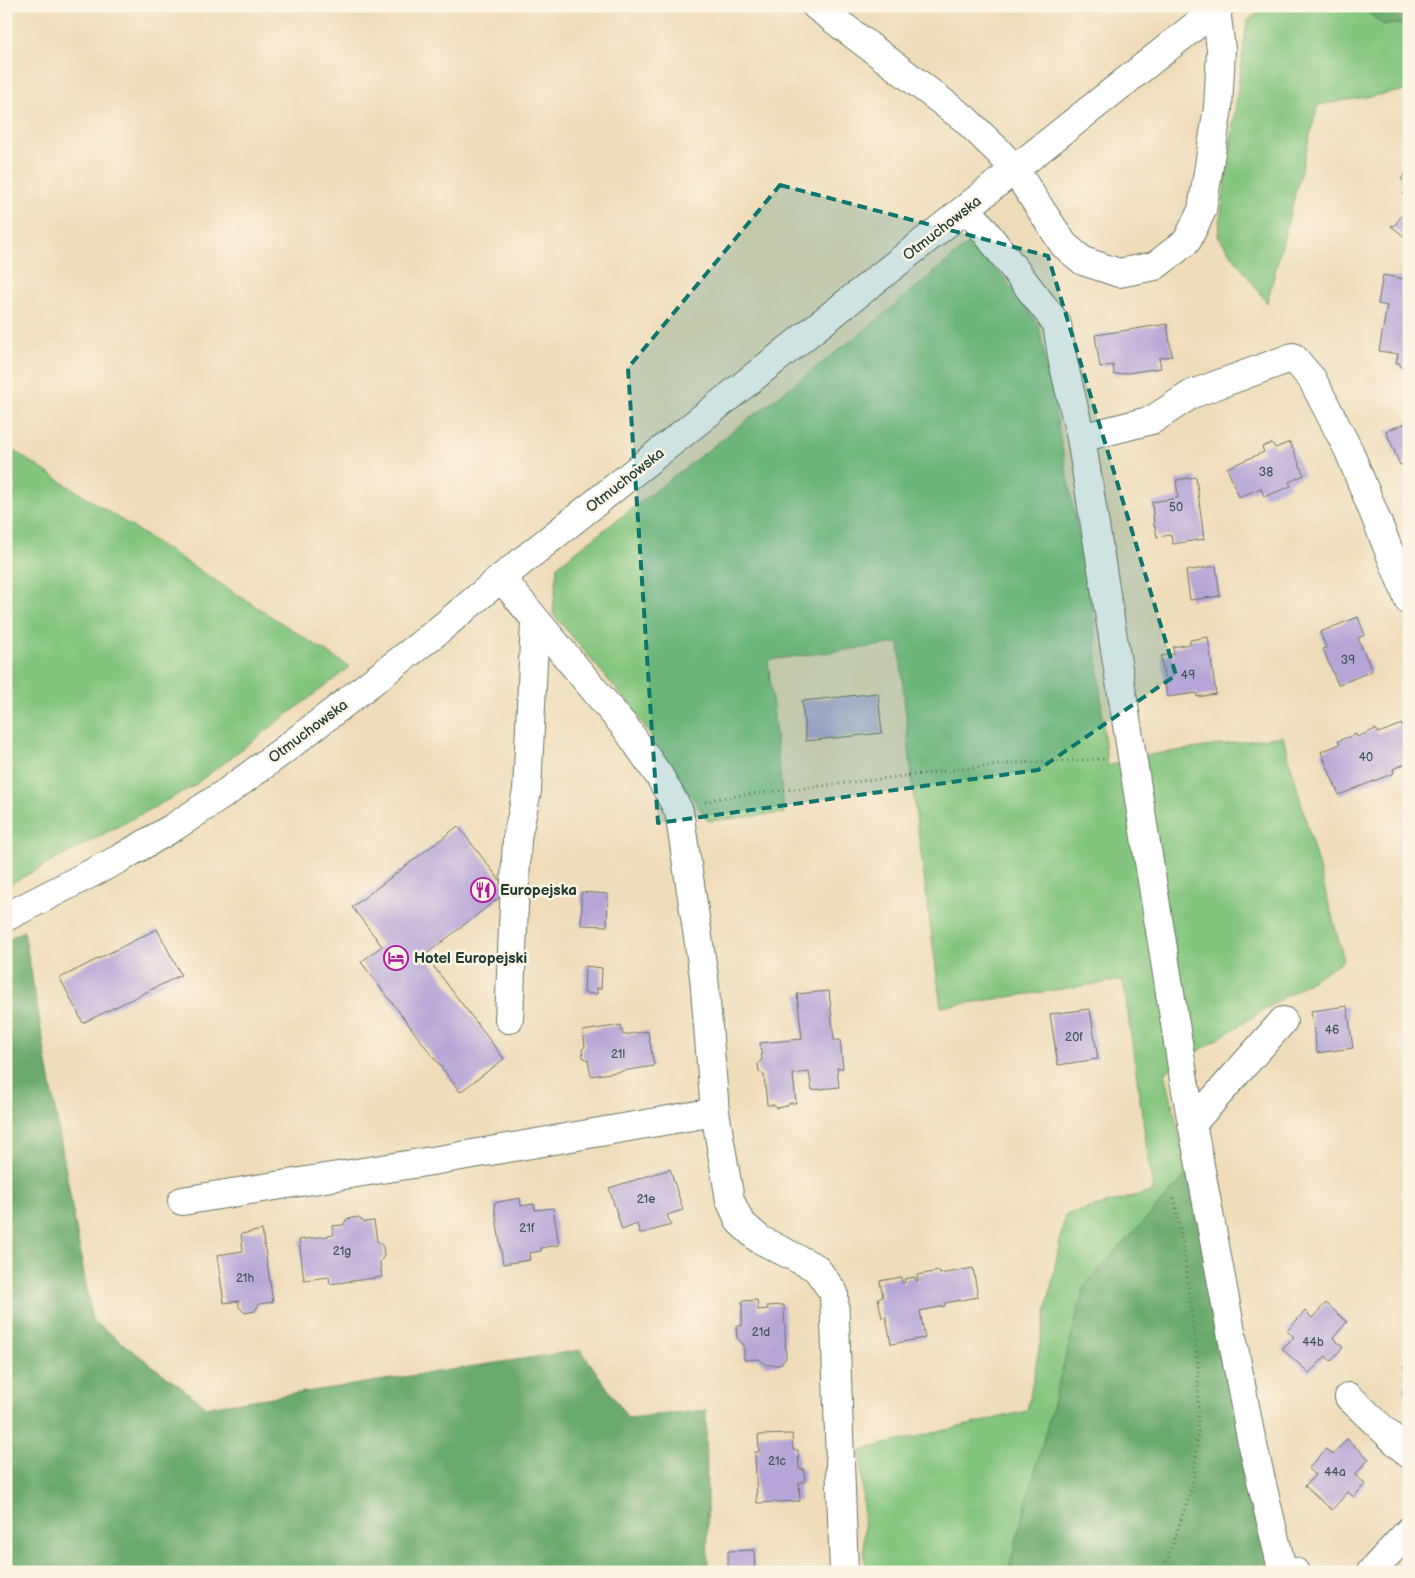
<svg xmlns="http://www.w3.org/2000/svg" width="1415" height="1578" font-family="'Balsamiq Sans',sans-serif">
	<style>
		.green { fill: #83c57e; stroke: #518159 }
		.forest { fill: #6aaa6d; stroke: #447450 }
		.building { fill: #b6a6d7 }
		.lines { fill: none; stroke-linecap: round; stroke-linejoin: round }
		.minor-casing { stroke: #687563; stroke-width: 30 }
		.major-casing { stroke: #687563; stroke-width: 30 }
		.path { stroke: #687563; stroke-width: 3; stroke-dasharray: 1 4; stroke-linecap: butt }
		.minor { stroke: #fff; stroke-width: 28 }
		.major { stroke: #fff; stroke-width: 28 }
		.marked { fill: #0f766e; fill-opacity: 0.2; stroke: #0f766e; stroke-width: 4; stroke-dasharray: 10 6; stroke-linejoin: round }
		.labels { text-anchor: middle; stroke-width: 5; stroke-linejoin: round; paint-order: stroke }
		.number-label { font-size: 12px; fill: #45575d }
		.street-label { font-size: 15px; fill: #1f3d34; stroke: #fcf5e5 }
		.poi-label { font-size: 15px; font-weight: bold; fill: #1f3d34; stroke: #fcf5e5; text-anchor: start }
	</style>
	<rect width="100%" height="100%" fill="#fcf5e5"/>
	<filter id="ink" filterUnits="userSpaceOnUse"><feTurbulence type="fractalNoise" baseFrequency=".02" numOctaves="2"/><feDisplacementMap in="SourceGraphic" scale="10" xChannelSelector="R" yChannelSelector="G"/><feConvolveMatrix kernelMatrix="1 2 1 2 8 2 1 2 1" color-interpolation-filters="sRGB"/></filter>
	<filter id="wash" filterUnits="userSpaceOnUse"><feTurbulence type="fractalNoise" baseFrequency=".0096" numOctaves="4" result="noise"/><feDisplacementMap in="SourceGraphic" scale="20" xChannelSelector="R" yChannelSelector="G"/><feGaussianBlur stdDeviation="1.12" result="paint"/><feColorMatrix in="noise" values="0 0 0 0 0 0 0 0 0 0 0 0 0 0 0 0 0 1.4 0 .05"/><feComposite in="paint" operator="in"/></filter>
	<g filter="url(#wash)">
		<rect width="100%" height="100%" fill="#efdcba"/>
		<!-- green -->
		<path class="green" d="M1265,6H1361L1382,24H1409V90L1318,105L1267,303L1218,236L1247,22Z
			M969,243L1005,279L1039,326L1093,612L1107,766L1142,756L1283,736L1344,960L1165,1072L1188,1173L1085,1286L1008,1572H865L861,1450L1027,1411L1065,1215L1153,1191L1123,980L941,1007L914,800L899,643L768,660L784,813L708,821L632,708L553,614L557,566L870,326Z
			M6,446L350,667L192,787L6,886Z"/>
		<!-- forest -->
		<path class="forest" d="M1361,6H1409V24H1382Z
			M24,931L92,1320L207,1407L581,1350L628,1418L706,1410L708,1572H6V940Z
			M1188,1173L1270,1572H1008L1085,1285Z"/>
		<g id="blocks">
			<!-- building -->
			<path class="building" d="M1409,169V184L1401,179Z
				M1409,186V199L1403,194Z
				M1409,206V240L1391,226L1392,225L1394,226Z
				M1383,275L1409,280V369L1402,368L1399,363H1396L1398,354L1379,351L1387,306L1378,304Z
				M1167,324L1172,356L1159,358L1161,368L1114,375L1113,365L1100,367L1095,335Z
				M1409,422V462L1400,465L1386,431Z
				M1290,442L1304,475L1289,482L1291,486L1264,497L1261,488L1239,497L1227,468L1264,452L1262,447L1272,443L1275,448Z
				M1196,477L1204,539L1173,544L1171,535L1157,537L1155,526H1154L1152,502L1178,498L1176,480Z
				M1216,566L1220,596L1190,600L1186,571Z
				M1358,617L1365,635L1358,638L1372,671L1338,685L1323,649L1326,648L1320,632Z
				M1208,637L1216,694L1197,697V693L1167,697L1161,656L1174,654L1173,647L1190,644V640Z
				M878,693L882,733L806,741L802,701Z
				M1402,724L1409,740V762L1393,769L1394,773L1339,795L1321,752L1340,744L1338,741L1356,734L1357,737L1376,729L1378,733Z
				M458,826L508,891L425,955L504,1059L460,1092L361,962L382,946L352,907Z
				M1409,838V852L1404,840Z
				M581,892L608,894L607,926L581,925L582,904L581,903Z
				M157,929L181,975L83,1023L60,978Z
				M585,966L602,968L601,989L597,988V994L584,993Z
				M829,991L834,1040H840L843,1068H837L839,1087L812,1090L809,1072L793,1074L796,1103H789L787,1106L777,1108L774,1105H767L764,1075L759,1071L758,1064L762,1059L760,1043L802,1039L797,994Z
				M1347,1006L1353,1048L1317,1053L1311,1011Z
				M1090,1009L1098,1059L1058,1065L1050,1014Z
				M621,1025L623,1035L648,1031L654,1066L591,1076L588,1060L583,1057L582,1050L585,1046L583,1031Z
				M670,1169L683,1210L667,1215L671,1225L640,1234L637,1224L622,1230L609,1188Z
				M520,1198L521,1206L534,1204L535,1210L553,1208L559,1245L541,1248V1251L529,1253L530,1260L503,1264L494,1203Z
				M358,1217L364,1222L374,1221L377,1241L383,1246L384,1256L380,1262L382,1277L330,1284L329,1277L304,1280L299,1240L334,1235L332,1226L343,1225L347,1219Z
				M262,1230L273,1302L259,1304L255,1311L245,1313L239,1307V1301L224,1303L217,1255L243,1251L241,1234Z
				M973,1268L978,1297L945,1303V1306L920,1311L925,1338L891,1344L886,1317L882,1318L878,1298L883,1297L880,1281L901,1277L902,1283H905L904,1279L915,1277L916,1281H918L917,1275L939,1271L940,1274Z
				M757,1300L758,1310L768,1309L767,1306L784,1305L786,1358L780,1365H766L759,1359L744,1360V1345L737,1338L736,1326H742V1301Z
				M1326,1303L1347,1322L1333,1338L1343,1347L1331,1361L1326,1356L1309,1373L1282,1349L1294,1337L1287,1331L1305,1311L1312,1318Z
				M1409,1358V1370L1404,1367Z
				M1409,1378V1393L1403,1390Z
				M792,1434L793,1450H798L799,1469H804L805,1482H799L800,1501L757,1503L755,1452H759L758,1435Z
				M1347,1439L1369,1459L1355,1475L1365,1484L1354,1497L1348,1492L1332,1510L1305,1486L1315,1475L1308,1469L1326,1449L1333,1455Z
				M754,1550L755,1572H728V1551Z"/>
		</g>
	</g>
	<g filter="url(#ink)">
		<use href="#blocks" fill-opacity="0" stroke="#687563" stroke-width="1"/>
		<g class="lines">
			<defs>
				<path id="minor" d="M816,6L965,119L999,152L1015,170L1064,245L1083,261L1119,273L1155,266L1187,241L1202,210L1218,108L1221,50L1216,9
					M967,208L1057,324L1063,362L1081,438L1152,420L1192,394L1293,357L1312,379L1349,451L1409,601
					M1081,438L1184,1080L1250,1433L1282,1569L1295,1572
					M501,578L626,728L660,777L679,811L704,977L715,1112
					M509,1019L517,838L527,791L535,621
					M1192,1124L1283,1021
					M182,1201L444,1159L715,1112L730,1200L740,1222L759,1239L816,1268L834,1293L844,1572
					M1349,1397L1409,1454
					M1371,1572L1409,1531"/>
				<path id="major" d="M6,917L119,859L174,827L227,792L284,750L434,634L501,578L1220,6"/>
			</defs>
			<!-- minor casing -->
			<use href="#minor" class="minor-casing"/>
			<!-- major casing -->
			<use href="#major" class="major-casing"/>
			<!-- path -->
			<path class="path" d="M705,802L719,798L1015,763L1104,759
				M1163,1572L1193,1485L1198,1432V1367L1184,1251L1174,1197"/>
			<!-- minor -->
			<use href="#minor" class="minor"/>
			<!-- major -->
			<use href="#major" class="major"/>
		</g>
	</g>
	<!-- marked area -->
	<path class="marked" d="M780,185L1048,256L1176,675L1038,770L658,823L628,368Z"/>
	<!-- icons -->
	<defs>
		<symbol id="restaurant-ring" viewBox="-11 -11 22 22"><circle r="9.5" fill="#fcf5e5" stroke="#b5179e" stroke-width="1.5"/><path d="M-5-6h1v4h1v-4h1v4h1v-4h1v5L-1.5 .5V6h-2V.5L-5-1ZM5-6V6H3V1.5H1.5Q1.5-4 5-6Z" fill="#b5179e"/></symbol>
		<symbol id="hotel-ring" viewBox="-11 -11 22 22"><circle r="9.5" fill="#fcf5e5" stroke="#b5179e" stroke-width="1.5"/><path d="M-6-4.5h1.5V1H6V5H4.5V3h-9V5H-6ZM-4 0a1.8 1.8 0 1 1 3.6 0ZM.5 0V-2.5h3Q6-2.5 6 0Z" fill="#b5179e"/></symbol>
	</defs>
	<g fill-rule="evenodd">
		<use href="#restaurant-ring" x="469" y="876" width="28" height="28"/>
		<use href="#hotel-ring" x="382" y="944" width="28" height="28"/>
	</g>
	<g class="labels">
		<!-- number labels -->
		<g class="number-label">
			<text x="1266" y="476">38</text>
			<text x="1176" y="511">50</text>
			<text x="1348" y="664">39</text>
			<text x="1188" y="679">49</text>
			<text x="1366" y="761">40</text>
			<text x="1332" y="1034">46</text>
			<text x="1074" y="1041">20f</text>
			<text x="618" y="1058">21l</text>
			<text x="646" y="1203">21e</text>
			<text x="527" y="1232">21f</text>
			<text x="342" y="1255">21g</text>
			<text x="245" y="1282">21h</text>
			<text x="761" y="1336">21d</text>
			<text x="1313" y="1346">44b</text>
			<text x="777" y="1465">21c</text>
			<text x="1335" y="1476">44a</text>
		</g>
		<!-- street labels -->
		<g class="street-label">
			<text transform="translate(942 228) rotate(-38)" y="5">Otmuchowska</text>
			<text transform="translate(625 480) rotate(-38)" y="5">Otmuchowska</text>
			<text transform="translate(308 731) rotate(-37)" y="5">Otmuchowska</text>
		</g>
		<!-- poi labels -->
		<g class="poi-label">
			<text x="500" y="895">Europejska</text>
			<text x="414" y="963">Hotel Europejski</text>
		</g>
	</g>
	<!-- margin -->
	<rect width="1415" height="1578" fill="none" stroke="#fcf5e5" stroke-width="25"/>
</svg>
